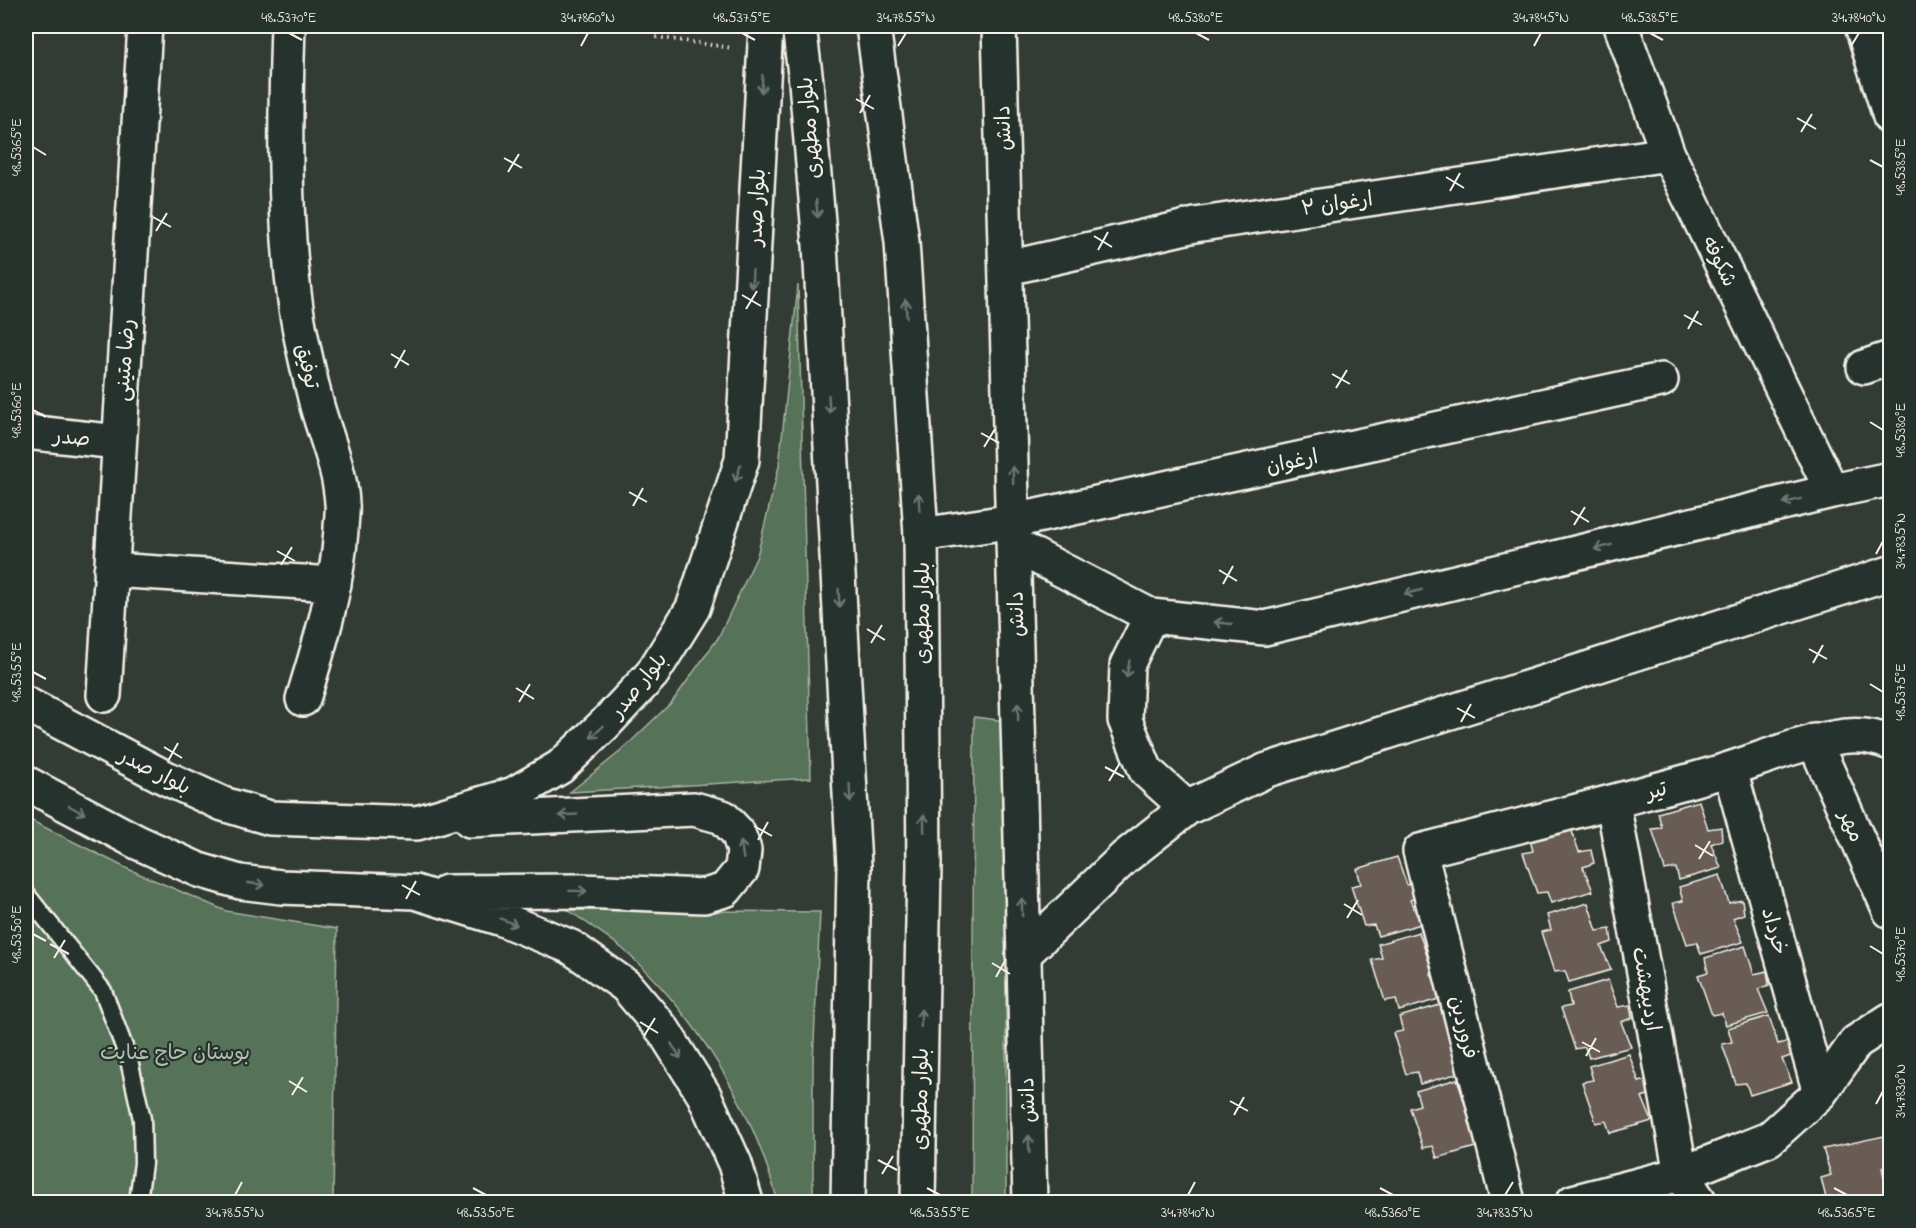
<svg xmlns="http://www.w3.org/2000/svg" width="1916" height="1228" font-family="'Indie Flower','Playpen Sans Arabic',sans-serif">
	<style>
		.green { fill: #577258; stroke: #a6b2a0; stroke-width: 1.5 }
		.building { fill: #685c54; stroke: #f4f1e8; stroke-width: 1.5 }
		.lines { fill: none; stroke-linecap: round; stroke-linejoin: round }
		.lane-casing { stroke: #f4f1e8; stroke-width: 21 }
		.street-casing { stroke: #f4f1e8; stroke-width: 38 }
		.secondary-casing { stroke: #f4f1e8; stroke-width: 38 }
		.highway-casing { stroke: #f4f1e8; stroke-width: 38 }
		.path { stroke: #f4f1e8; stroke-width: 4; stroke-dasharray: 1.5 4.5; stroke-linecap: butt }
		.lane { stroke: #26332d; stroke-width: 16 }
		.street { stroke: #26332d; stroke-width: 33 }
		.secondary { stroke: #26332d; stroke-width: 33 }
		.highway { stroke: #26332d; stroke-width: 33 }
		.oneway { stroke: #6e766e }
		.ticks { fill: none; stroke: #f4f1e8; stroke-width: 2 }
		.labels { text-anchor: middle; stroke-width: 4.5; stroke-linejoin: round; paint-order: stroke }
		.street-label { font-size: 21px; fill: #f4f1e8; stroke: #26332d }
		.park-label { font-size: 21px; fill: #b5beae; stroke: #26332d }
		.neatline { fill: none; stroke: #f4f1e8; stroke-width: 2 }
		.ticks-label { font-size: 15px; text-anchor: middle; fill: #f4f1e8 }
	</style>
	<rect width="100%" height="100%" fill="#333b35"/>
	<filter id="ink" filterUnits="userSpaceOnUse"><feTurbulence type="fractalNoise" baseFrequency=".0167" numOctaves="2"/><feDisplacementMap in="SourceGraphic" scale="12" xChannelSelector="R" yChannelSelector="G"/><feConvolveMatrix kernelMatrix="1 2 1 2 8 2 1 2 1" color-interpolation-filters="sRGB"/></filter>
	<g filter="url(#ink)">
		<!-- green -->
		<path class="green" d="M798,285L811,778L570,792L621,751L672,702L718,638L757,556L779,466Z
			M974,717L1006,721V1202H972Z
			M26,818L128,869L226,911L337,929L333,1202H26Z
			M568,910L820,912L813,1062V1202H778C752,1106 698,1017 624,950C607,935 586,923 568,910Z"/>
		<!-- building -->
		<path class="building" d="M1699,801L1708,829L1721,827L1722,840L1711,844L1721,868L1679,880L1676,868L1665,870L1652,829L1662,828L1658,813Z
			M1570,825L1579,852L1591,850L1594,863L1583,867L1593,891L1551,903L1547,892L1537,893L1523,853L1533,851L1529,836Z
			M1397,857L1407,885L1419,883L1422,896L1410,900L1421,924L1378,936L1374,925L1364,926L1351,886L1361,884L1357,869Z
			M1720,875L1729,903L1742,900L1744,914L1733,918L1743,942L1701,954L1697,942L1687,944L1673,903L1683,901L1679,887Z
			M1588,903L1597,931L1610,929L1612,942L1601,946L1611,970L1569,982L1565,971L1554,972L1541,932L1551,930L1547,915Z
			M1419,932L1428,959L1441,958L1443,970L1431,974L1442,998L1399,1011L1396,999L1385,1001L1372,960L1382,958L1378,944Z
			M1745,946L1754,974L1767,971L1769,985L1758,989L1768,1013L1726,1025L1722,1013L1712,1015L1698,975L1708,972L1705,958Z
			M1608,980L1618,1007L1630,1005L1632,1018L1621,1022L1631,1047L1589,1058L1585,1047L1575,1049L1561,1008L1571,1006L1568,992Z
			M1440,1005L1463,1072L1420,1084L1417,1072L1406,1074L1393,1033L1403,1031L1399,1017Z
			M1769,1016L1778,1044L1791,1041L1793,1055L1782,1059L1792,1082L1750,1095L1746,1083L1736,1084L1722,1044L1732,1042L1728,1028Z
			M1629,1054L1639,1082L1651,1079L1653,1093L1642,1097L1652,1121L1610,1133L1606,1121L1596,1123L1582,1082L1593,1080L1589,1066Z
			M1457,1079L1466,1107L1478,1105L1480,1118L1469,1122L1479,1146L1437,1158L1433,1146L1423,1148L1410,1108L1420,1105L1416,1091Z
			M1884,1136L1890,1153V1163L1882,1167L1889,1202H1827L1821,1178L1831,1175L1823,1149Z"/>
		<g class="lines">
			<defs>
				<path id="lane" d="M26,894L103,991L129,1060L142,1119L143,1163L138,1202"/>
				<path id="street" d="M288,26C285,118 283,216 296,308C301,341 309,374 317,406C326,438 340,469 342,503C343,512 341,521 341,530C337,588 320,644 303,699
					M999,26C1013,418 1019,810 1030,1202
					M1621,26L1668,154L1832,491
					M1862,26L1890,117
					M1008,268L1195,225L1668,154
					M1864,367L1890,358
					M26,432L118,442
					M921,535L1014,521L1661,380
					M1014,545L1151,616L1265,628L1832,491L1890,479
					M111,570L334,584
					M1151,616L1127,665L1125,720L1146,771L1187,808
					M104,695L145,26
					M1814,741L1890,911
					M1730,770L1820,1093
					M1613,803L1681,1174L1700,1202
					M1023,955L1125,857L1187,808L1267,770L1890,573
					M1508,1202L1420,851C1516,827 1611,803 1706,776C1748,765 1790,745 1833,738C1852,734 1872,735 1890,743
					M1573,1202L1681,1174L1769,1139L1820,1093L1856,1042L1890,1020"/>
				<path id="secondary" d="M26,704L166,778L223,804L270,818L417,823L514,794L560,767L605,724L652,674L693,608L742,460L766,26
					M26,783L137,842L199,870L240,882L281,887L415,892L502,919L571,947L626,986L664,1031L704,1095L735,1164L746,1202
					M447,892L581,891L704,896L725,890L742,869L744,850L738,833L723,817L694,809L470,820"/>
				<path id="highway" d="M799,26L806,82L820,245L854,866L848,1202
					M873,26L902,242L921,535L924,865L918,1202"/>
			</defs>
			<!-- lane casing -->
			<use href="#lane" class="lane-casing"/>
			<!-- street casing -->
			<use href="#street" class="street-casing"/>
			<!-- secondary casing -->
			<use href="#secondary" class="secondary-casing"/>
			<!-- highway casing -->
			<use href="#highway" class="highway-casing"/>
			<!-- path -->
			<path class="path" d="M652,26L656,37L732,48"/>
			<!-- lane -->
			<use href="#lane" class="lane"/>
			<!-- street -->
			<use href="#street" class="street"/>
			<!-- secondary -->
			<use href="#secondary" class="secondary"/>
			<!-- highway -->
			<use href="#highway" class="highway"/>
		</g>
		<!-- one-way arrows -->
		<defs><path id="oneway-shaft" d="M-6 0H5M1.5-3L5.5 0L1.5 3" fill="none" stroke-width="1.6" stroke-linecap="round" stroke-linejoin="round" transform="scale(1.5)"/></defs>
		<g class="oneway">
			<use href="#oneway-shaft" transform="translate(762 84) rotate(93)"/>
			<use href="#oneway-shaft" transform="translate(817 209) rotate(85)"/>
			<use href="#oneway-shaft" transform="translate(752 279) rotate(93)"/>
			<use href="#oneway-shaft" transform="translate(906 308) rotate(-94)"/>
			<use href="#oneway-shaft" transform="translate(829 404) rotate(87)"/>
			<use href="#oneway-shaft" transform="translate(738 473) rotate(108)"/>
			<use href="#oneway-shaft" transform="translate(1013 475) rotate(-91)"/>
			<use href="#oneway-shaft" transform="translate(1792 501) rotate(166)"/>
			<use href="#oneway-shaft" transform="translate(919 502) rotate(-94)"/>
			<use href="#oneway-shaft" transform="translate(1603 547) rotate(166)"/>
			<use href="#oneway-shaft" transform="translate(1413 592) rotate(166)"/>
			<use href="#oneway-shaft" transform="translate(839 598) rotate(87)"/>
			<use href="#oneway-shaft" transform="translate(1223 623) rotate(-174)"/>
			<use href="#oneway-shaft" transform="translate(1128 669) rotate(100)"/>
			<use href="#oneway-shaft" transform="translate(1018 712) rotate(-91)"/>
			<use href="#oneway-shaft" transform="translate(597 732) rotate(137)"/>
			<use href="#oneway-shaft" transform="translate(850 793) rotate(87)"/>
			<use href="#oneway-shaft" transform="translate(77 810) rotate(28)"/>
			<use href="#oneway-shaft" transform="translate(568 815) rotate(177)"/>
			<use href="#oneway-shaft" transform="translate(924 823) rotate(-91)"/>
			<use href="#oneway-shaft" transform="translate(742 850) rotate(-99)"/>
			<use href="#oneway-shaft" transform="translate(256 884) rotate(8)"/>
			<use href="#oneway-shaft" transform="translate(578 891) rotate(1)"/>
			<use href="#oneway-shaft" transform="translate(1022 907) rotate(-91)"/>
			<use href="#oneway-shaft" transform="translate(509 922) rotate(22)"/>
			<use href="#oneway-shaft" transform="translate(921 1018) rotate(-89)"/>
			<use href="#oneway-shaft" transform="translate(676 1051) rotate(58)"/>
			<use href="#oneway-shaft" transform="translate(1029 1144) rotate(-92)"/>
		</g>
	</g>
	<!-- ticks -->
	<path class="ticks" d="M289,33L302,40M742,33L755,40M1196,33L1209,40M1650,33L1663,40M581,46L588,33M898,46L906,33M1534,46L1541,33M1851,46L1859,33M856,99L874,109M860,113L870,95M1797,118L1816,129M1801,132L1812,114M33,147L46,155M504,158L522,168M1870,160L1883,167M508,172L519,154M1446,177L1464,188M1450,191L1460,173M153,217L171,227M156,231L167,213M1094,236L1112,247M1098,250L1108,232M742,295L761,306M746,309L757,291M1684,315L1702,325M1688,329L1698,311M391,354L409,365M395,368L405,350M1332,374L1350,384M1336,388L1347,370M33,410L46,417M1870,422L1883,430M981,433L999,443M984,447L995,429M629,492L647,502M633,506L643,488M1571,511L1589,522M1574,525L1585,507M277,551L295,561M1876,554L1883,541M281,565L292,547M1219,570L1237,581M1223,584L1233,566M867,629L885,640M871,643L882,625M1809,649L1827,659M1813,663L1823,645M33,672L46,679M1870,684L1883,692M516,688L534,699M519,702L530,684M1457,708L1475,718M1461,722L1471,704M164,747L182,758M168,761L178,743M1105,767L1124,777M1109,781L1120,763M754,826L772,836M758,840L768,822M1695,845L1713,856M1699,859L1710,841M402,885L420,895M406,899L416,881M1344,904L1362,915M1347,918L1358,900M33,934L46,941M50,944L69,954M1870,946L1883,954M54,958L65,940M992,963L1010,974M996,977L1006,959M640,1022L658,1033M644,1036L655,1018M1582,1042L1600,1052M1586,1056L1596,1038M289,1081L307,1092M292,1095L303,1077M1230,1101L1248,1111M1876,1104L1883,1091M1234,1115L1244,1097M878,1160L897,1170M882,1174L893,1156M473,1188L486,1195M927,1188L940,1195M1380,1188L1393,1195M1834,1188L1847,1195M235,1195L242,1182M1188,1195L1195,1182M1505,1195L1513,1182"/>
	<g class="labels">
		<!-- street labels -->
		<g class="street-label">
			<text transform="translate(809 128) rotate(-95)" y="7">بلوار مطهری</text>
			<text transform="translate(1003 128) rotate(-92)" y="7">دانش</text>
			<text transform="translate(1337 203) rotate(-8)" y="7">ارغوان ۲</text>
			<text transform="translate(756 207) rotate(-87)" y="7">بلوار صدر</text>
			<text transform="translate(1720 261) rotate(64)" y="7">شکوفه</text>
			<text transform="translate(124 360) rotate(-86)" y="7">رضا متینی</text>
			<text transform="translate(308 366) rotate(77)" y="7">توفیق</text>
			<text transform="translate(72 437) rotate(6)" y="7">صدر</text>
			<text transform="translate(1292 461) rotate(-12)" y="7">ارغوان</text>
			<text transform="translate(922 613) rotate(-90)" y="7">بلوار مطهری</text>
			<text transform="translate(1016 614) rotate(-91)" y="7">دانش</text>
			<text transform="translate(638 685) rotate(-51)" y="7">بلوار صدر</text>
			<text transform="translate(155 771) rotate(27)" y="7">بلوار صدر</text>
			<text transform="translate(1656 790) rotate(-16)" y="7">تیر</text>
			<text transform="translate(1852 826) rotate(66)" y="7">مهر</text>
			<text transform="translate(1775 931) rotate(74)" y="7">خرداد</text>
			<text transform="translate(1647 989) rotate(80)" y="7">اردیبهشت</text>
			<text transform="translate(1464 1027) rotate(76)" y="7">فروردین</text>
			<text transform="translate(920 1099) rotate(-89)" y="7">بلوار مطهری</text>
			<text transform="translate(1027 1100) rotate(-92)" y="7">دانش</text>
		</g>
		<!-- park labels -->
		<g class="park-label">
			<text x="175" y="1059">بوستان حاج عنایت</text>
		</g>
	</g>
	<!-- margin -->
	<rect width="1916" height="1228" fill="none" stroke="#26332d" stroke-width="66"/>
	<rect x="33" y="33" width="1850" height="1162" class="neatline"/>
	<g class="ticks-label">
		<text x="289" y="22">48.5370°E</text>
		<text x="588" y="22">34.7860°N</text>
		<text x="742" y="22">48.5375°E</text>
		<text x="906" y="22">34.7855°N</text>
		<text x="1196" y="22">48.5380°E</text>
		<text x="1541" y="22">34.7845°N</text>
		<text x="1650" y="22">48.5385°E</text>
		<text x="1859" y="22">34.7840°N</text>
		<text transform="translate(16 147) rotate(-90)" y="5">48.5365°E</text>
		<text transform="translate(1900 167) rotate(-90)" y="5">48.5385°E</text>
		<text transform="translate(16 410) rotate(-90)" y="5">48.5360°E</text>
		<text transform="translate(1900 430) rotate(-90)" y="5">48.5380°E</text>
		<text transform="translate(1900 541) rotate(-90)" y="5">34.7835°N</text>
		<text transform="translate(16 672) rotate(-90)" y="5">48.5355°E</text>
		<text transform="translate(1900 692) rotate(-90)" y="5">48.5375°E</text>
		<text transform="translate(16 934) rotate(-90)" y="5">48.5350°E</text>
		<text transform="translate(1900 954) rotate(-90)" y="5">48.5370°E</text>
		<text transform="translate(1900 1091) rotate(-90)" y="5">34.7830°N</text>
		<text x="235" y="1217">34.7855°N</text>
		<text x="486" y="1217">48.5350°E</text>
		<text x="940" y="1217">48.5355°E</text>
		<text x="1188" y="1217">34.7840°N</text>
		<text x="1393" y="1217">48.5360°E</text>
		<text x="1505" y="1217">34.7835°N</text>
		<text x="1847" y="1217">48.5365°E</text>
	</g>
</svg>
